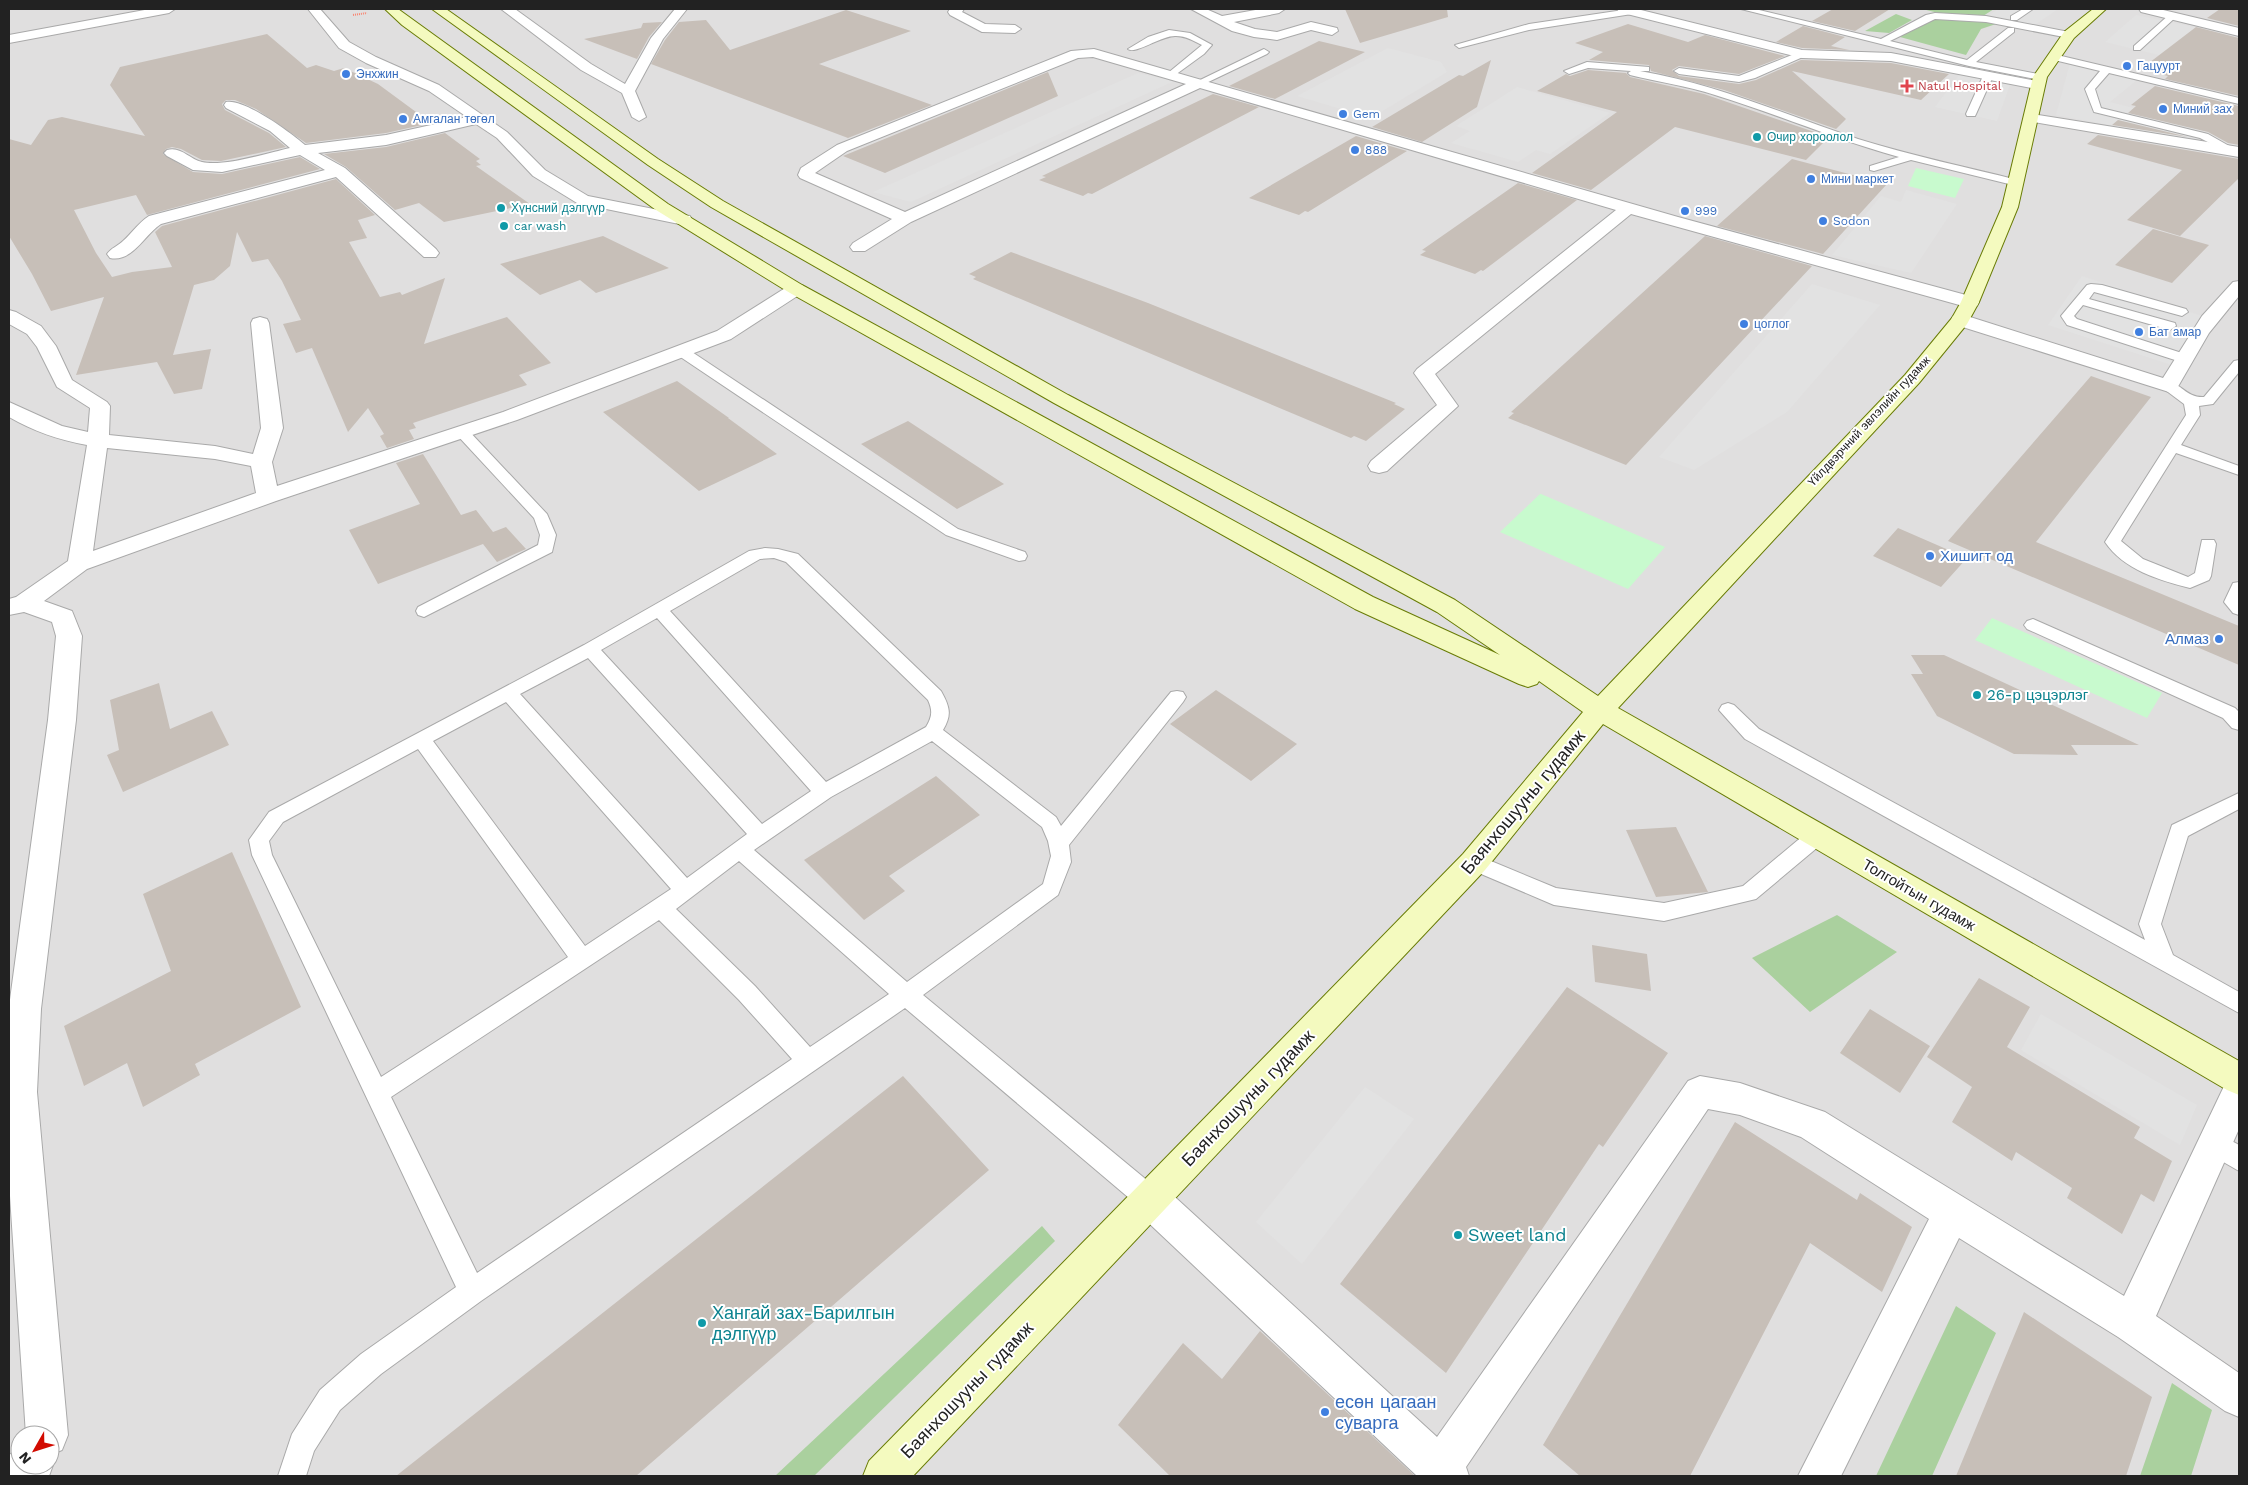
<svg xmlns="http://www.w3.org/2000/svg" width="2248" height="1485" font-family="'Work Sans',sans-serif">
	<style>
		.residential { fill: #e0dfdf; fill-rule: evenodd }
		.forest { fill: #aad09e }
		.park { fill: #c8face }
		.parking { fill: #e2e2e2 }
		.building { fill: #c7bfb8 }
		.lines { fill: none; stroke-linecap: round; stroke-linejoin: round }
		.service-casing { stroke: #a9a9a9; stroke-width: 2 }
		.minor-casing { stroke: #a9a9a9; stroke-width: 2 }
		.secondary-casing { stroke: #697c06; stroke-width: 2 }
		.path { stroke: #f98672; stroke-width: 2; stroke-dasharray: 1 1; stroke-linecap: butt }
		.service { fill: #fff; fill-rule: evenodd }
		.minor { fill: #fff; fill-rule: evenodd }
		.secondary { fill: #f4fabf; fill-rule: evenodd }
		.shop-dot { fill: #3f7fe0; stroke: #fff; stroke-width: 2 }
		.health-dot { fill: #e0444e; stroke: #fff; stroke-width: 2 }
		.culture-dot { fill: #0f9aa8; stroke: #fff; stroke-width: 2 }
		.labels { text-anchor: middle; stroke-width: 4; stroke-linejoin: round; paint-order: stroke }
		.far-shop-label { font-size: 12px; fill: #366cbe; stroke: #fff; text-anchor: start }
		.far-health-label { font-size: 12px; fill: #be3a42; stroke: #fff; text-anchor: start }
		.far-culture-label { font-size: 12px; fill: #0d838f; stroke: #fff; text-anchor: start }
		.far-street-label { font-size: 12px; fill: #222; stroke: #fff }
		.shop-label { font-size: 15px; fill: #366cbe; stroke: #fff; text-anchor: start }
		.culture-label { font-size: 15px; fill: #0d838f; stroke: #fff; text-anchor: start }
		.street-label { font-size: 15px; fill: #222; stroke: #fff }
		.near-street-label { font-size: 18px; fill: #222; stroke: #fff }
		.near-culture-label { font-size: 18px; fill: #0d838f; stroke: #fff; text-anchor: start }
		.near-shop-label { font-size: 18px; fill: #366cbe; stroke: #fff; text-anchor: start }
	</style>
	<rect width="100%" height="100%" fill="#f2efe9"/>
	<!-- residential -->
	<path class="residential" d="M9,9H2239V1476H9ZM20,1435H50V1465H20Z"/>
	<!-- forest -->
	<path class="forest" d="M1922,9H1994L1983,16L1947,15Z
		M1896,14L1912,20L1889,33L1865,31Z
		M1924,18L1979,20L1996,24L1981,29L1966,55L1900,37Z
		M1837,915L1897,952L1810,1012L1752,958Z
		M1042,1226L1055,1241L814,1476H775Z
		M1956,1306L1996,1333L1932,1476H1876Z
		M2172,1383L2212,1410L2191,1476H2140Z"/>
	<!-- park -->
	<path class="park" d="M1916,168L1964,179L1955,198L1908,186Z
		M1540,494H1541L1665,547L1628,589L1500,532Z
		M1992,618L2162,693L2147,718L1975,640Z"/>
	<!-- parking -->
	<path class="parking" d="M1998,9H2058L2033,26L1989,15Z
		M2136,15L2199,28L2163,56L2105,42Z
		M1388,48L1441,62L1447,72L1371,118L1297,96Z
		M2070,63L2137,80L2110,102L2239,135V150L2056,115Z
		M1138,73L1174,81L911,202L873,192Z
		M1960,74L2011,82L1997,121L1935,107Z
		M1517,87L1610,113L1550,154L1536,150L1518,162L1451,143L1470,131L1456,126Z
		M1906,190L1957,204L1911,273L1832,255L1881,196L1901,202Z
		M2082,276L2214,320L2178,367L2048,325Z
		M1812,284L1880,305L1787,412L1694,470L1659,457Z
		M2041,1014L2197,1105L2180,1145L2021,1050Z
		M1365,1087L1414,1119L1302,1264L1256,1222Z"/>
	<!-- building -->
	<path class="building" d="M1345,9H1447L1448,17L1360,43Z
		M1833,9H1890L1855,31L1812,21Z
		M2220,9H2239V26L2207,18Z
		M846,10L911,31L819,64L932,105L848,138L651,64L665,40L679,22L706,20L730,50Z
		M662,22L649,37L637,59L584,39L641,28L643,23Z
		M1628,24L1688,42L1705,35L1785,56L1739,74L1679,66L1672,70L1679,76L1739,84L1756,80L1801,60L1891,63L1949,74L1921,100L1792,71L1846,119L1836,129L1724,90L1651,71L1649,65L1589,60L1603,52L1575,43Z
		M1803,26L1845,37L1831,46L1849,50L1802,48L1776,42Z
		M2196,27L2239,38V96L2165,79L2168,76L2141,69Z
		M267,34L307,68L316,65L334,71L344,68L378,84L431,123L386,133L306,143L256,109L235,100H226L222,104L225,110L269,133L286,147L221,161L202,160L181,149L172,147L166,149L163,154L193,172L222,174L300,157L320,169L147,215L136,195L74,210L96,253L112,277L132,272L172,267L155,232L162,226L336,179L375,215L358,220L367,238L349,242L380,297L400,292L402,295L445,278L424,344L507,317L551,363L519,375L527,385L413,423L416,428L409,430L414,439L387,448L380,436L384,434L368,408L348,432L312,348L296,353L283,324L301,320L282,281L268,259L252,262L237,232L230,266L214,280L194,285L173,355L211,349L202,389L174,394L157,362L76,375L104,297L51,311L32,274L9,236V139L31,145L48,120L62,117L145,136L110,85L120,67Z
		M1319,41L1365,52L1275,99L1229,86Z
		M1491,60L1477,107L1422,142L1372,127L1459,75L1463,76Z
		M1588,70L1626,73L1630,77L1704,94L1829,137L1806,160L1675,127L1591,190L1532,173L1617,112L1537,91L1566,74L1570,76Z
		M1048,72L1058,96L885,173L843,156Z
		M2155,86L2239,106V145L2228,143L2208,132L2128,113L2136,106L2131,105Z
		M1213,94L1259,107L1092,194L1088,193L1083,196L1039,180L1046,177L1042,176Z
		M2118,120L2188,137L2112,125Z
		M445,133L480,159L476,161L481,165L476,166L530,204L444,222L419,203L395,210L346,167L324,154L386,147Z
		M2098,135L2239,159V178L2180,236L2127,220L2182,170L2087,144Z
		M1356,136L1407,151L1308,212L1305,211L1299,215L1249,198Z
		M1792,159L1887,184L1823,254L1717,226Z
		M1518,183L1577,200L1483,271L1481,270L1475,274L1420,255L1426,251L1422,250Z
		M2153,229L2209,245L2172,283L2115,265Z
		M603,236L669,268L596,293L580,280L540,295L500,264Z
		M1705,236L1812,266L1626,465L1508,418L1514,413L1511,412Z
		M1011,252L1148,303L1396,403L1394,404L1405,409L1366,441L1354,436L1351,438L973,279L976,277L969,274Z
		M2091,376L2151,397L2036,542L2239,626V665L1948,541Z
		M677,381L729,418H728L777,454L699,491L603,412Z
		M908,421L1004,484L957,509L861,444Z
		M423,454L461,515L476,510L493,532L506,527L526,549L497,562L483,544L378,584L349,530L420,504L396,463Z
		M1898,528L1967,558L1941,587L1873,556Z
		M1911,655H1944L2139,745H2071L2078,755L2014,754L1937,716L1911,674H1923Z
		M159,683L170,729L212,711L229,745L123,792L107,755L119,750L110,700Z
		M1216,690L1297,744L1251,781L1170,724Z
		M936,776L980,815L889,876L905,891L864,920L804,860Z
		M1676,827L1708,892L1656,897L1626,830Z
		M232,852L301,1007L195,1064L200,1075L143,1107L127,1063L84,1086L64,1026L171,971L143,894Z
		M1592,945L1647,954L1651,991L1595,982Z
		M1979,978L2030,1007L2007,1047L2140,1127L2134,1138L2172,1161L2154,1202L2141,1194L2122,1234L2067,1198L2072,1188L2016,1152L2012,1161L1952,1122L1972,1087L1927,1057Z
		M1567,987L1668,1053L1603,1147L1599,1144L1446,1373L1340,1284Z
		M1870,1009L1930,1046L1900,1093L1840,1053Z
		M903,1076L989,1170L636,1476H396Z
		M1735,1122L1857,1200L1860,1193L1912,1227L1882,1292L1810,1243L1690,1476H1580L1543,1445Z
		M2024,1312L2152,1397L2126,1476H1956Z
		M1260,1331L1415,1476H1170L1118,1425L1183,1343L1222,1379Z"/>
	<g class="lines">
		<defs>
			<path id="service" d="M1630,9L1636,11L1632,14L1529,30L1459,48L1455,45L1529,24Z
				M1741,9H1755L1881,39L1926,15L1935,13L1986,16L2069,32L2073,35L2069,38L1986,22L1935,19L1890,41L1967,60L2008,28H2014V32L1976,62L2043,75L2045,77L2040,80L1969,66Z
				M2023,9H2033L2017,20H2011V16Z
				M2170,14L2177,16L2140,50H2134V46Z
				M1169,30L1190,33L1212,45L1204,54L1171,78L1168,77V73L1202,45C1194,41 1186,36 1176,36C1162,35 1135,55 1128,49L1148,37Z
				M1264,49L1269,52L1267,54L1202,85L1199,86L1194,83Z
				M1802,51L1805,52V56L1755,78L1739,82L1679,74L1674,71L1679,68L1739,76Z
				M2053,54L2239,98V104L2109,73L2095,89L2101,108L2208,134L2238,151L2237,153H2229L2200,138L2094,112L2085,89L2100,71L2050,59V55Z
				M1587,62L1649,67V71H1640C1716,84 1786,115 1858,139C1912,156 1967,167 2021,181L2022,183L2017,186L1911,160L1874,171L1870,170V166L1899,157C1836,140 1777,114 1715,95C1687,86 1658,82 1630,75L1628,73L1631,71L1588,68L1569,74L1564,71Z
				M1988,73L1993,76L1976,114L1975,116H1967L1966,114L1983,76Z
				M2091,284L2102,285L2186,309L2188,312L2182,316L2094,292L2089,299L2175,323L2176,326L2170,330L2083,305L2074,316L2077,319L2188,355L2190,358L2188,361H2178L2067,325L2061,316L2087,285Z
				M681,347L686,348L958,529L1025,552L1027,556L1025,560L1019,561L946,535L676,354L674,351Z
				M2239,360V372L2213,404L2199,406L2200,415L2181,445L2239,466V475L2176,453L2121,541L2143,559L2188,577L2195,573L2202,540H2214L2216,544L2211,576L2209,580L2190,588C2159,580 2124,570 2105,542L2186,415L2184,404L2164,389L2162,386L2164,383C2180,379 2184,398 2204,397L2234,361Z
				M462,428L467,429L547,514L556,535L552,552L424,617L418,615L416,611L418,607L538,545L540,535L534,518L457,435L455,432Z
				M765,548L778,549L798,554L941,691C950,707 952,715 943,730L1056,817L1061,826L1171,692L1177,691L1183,692L1186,697L1183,702L1069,845L1071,862L1058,895L923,995L1160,1191L1164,1200L1160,1209L1151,1212L1142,1209L905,1008L481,1301L381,1374L340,1410L314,1451L306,1476H278L292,1434L320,1390L361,1354L456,1287L252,855L249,840L269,812L584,645L749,551ZM774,558L786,562L928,700C933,711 932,717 926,727L826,782L670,611L760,559ZM657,618L811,791L762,824L601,650ZM588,658L747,834L687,878L520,694ZM506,702L671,889L585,946L433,741ZM932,741L1042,827L1048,841L1051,856L1043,884L907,982L754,850L831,797ZM418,749L568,957L381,1077L272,855L269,841L283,822ZM739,861L889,994L810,1047L755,986L676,909ZM659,920L739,1000L792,1059L477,1273L391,1097Z
				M2239,582V615L2233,613L2224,602L2233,583Z
				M2033,619L2235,708L2239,712V730L2232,728L2223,718L2027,629L2024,625L2027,621Z
				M1728,703L1734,705L1759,729L2145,940L2139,924L2172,825L2239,793V809L2188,836L2161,924L2173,955L2239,992V1013L1745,739L1719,710L1722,705Z
				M1817,828L1824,830L1827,836L1824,842L1756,899L1664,921L1554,905L1467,868L1464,862L1467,856L1474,854L1556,888L1664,903L1743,886L1810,830Z
				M2215,1132L2239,1145V1171L2206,1152L2203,1144L2206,1136Z"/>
			<path id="minor" d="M150,9H175L169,13L9,43V35Z
				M308,9H320L349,42L376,57L439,85L507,132L545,170L588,196L684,215L690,216L692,220L690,224L684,225L577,203L533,176L497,138L476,124L386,145L318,153L345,168L436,249L439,253L436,257H424L336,177L161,224C145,234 132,263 110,258L107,254C111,248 118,246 123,241C132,233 138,223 149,216L325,170L300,155L222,172L193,170L167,156L164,153L167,150C181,146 189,159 202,162C223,167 268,153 290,148L270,131L226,108L224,105L226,102C244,98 291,133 305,145L386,135L467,117L429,91L366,63L339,48Z
				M501,9H515L591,64L625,84L651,38L675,9H687L663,39L635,91L646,117L639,121L632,117L622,93L581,70Z
				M950,9H964L962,12L985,24L1015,25L1021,29L1015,33L982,32L950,15L948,12Z
				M1191,9H1206L1222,16L1261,9H1285L1279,13L1234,22L1255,29L1277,32L1311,22L1337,28L1338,31L1332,35L1311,30L1277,40L1254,37L1232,31Z
				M1617,9H1637L1802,50L1891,53L2037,81L2044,85L2037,89L1891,61L1802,58L1619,12Z
				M2139,9H2159L2239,28V36L2141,12Z
				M1094,49L1678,217L1977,298L1979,302L1977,306L1970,308L1963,306L1631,214L1435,374L1458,406L1387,471L1379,473L1371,471L1368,466L1371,461L1437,405L1414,373L1417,369L1616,210L1200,88L911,222L865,251H853L850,247L853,243L892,219L800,178L798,175L801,168L837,145L1071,51ZM1093,57L1186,84L905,212L815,173L847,151L1078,58Z
				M2032,114L2239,147V157L2027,121L2025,118Z
				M2239,281V296L2209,333L2176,390L2169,392L1953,324L1951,320L1953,316L1960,314L1967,316L2163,378L2202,316L2233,282Z
				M796,284L802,285L805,289L802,293L731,339L517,420L276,501L87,569L44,601L72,611L82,636L76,720L41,1009L37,1092L68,1435L62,1450L50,1455V1435H26L9,1181V1007L48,720L56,636L52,622L24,612L9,615V599L16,597L68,561L87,445C59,440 33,431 9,417V402L62,426L88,432L90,408L57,387L37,347L27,334L9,324V310L16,312L41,326L56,346L72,380L107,402L110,406L109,435L215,446L253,454L261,428L251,323L253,319L260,317L267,319L269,323L283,428L272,462L277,486L503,412L717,331L790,285ZM107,448L215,459L251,466L256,493L93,551Z
				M2239,1075V1129L2156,1316L2239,1373V1417L2225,1411L2118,1337L1959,1238L1841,1476H1798L1929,1219L1801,1137L1740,1115L1708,1109L1466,1467L1469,1476H1417L1138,1213L1133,1200L1138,1187L1151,1182L1164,1187L1437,1437L1688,1081L1700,1076L1740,1083L1825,1112L2124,1296L2227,1080Z
				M20,1449V1465H50V1457L53,1465L49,1476H9V1455Z"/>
			<path id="secondary" d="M385,9H398L668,204L802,285L1373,597L1500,655L1437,612L1054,403L711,207L648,165L432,9H446L658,159L723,201L1068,395L1455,600L1598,696L1905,375L1952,318L1961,302L2002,207L2033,77L2064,32L2093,9H2106L2074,38L2047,77L2018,207L1979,302L1967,324L1919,383L1618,708L2239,1061V1095L2227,1090L1603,724L1485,870L913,1476H863L869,1461L1463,854L1583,712L1539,681L1537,684L1528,687L1519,684L1355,609L790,293L656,210L402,25Z"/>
		</defs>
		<!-- service casing -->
		<use href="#service" class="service-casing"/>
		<!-- minor casing -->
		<use href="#minor" class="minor-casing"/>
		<!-- secondary casing -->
		<use href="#secondary" class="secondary-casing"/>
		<!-- path -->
		<path class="path" d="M353,15L367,13"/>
		<!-- service -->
		<use href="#service" class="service"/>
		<!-- minor -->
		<use href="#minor" class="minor"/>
		<!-- secondary -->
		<use href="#secondary" class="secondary"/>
	</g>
	<!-- markers -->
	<g class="shop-dot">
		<circle cx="2127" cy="66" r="5"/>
		<circle cx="346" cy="74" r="5"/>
		<circle cx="2163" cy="109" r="5"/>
		<circle cx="1343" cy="114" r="5"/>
		<circle cx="403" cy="119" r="5"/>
		<circle cx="1355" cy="150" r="5"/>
		<circle cx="1811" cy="179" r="5"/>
		<circle cx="1685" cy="211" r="5"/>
		<circle cx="1823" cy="221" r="5"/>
		<circle cx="1744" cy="324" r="5"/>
		<circle cx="2139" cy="332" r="5"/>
		<circle cx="1930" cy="556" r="5"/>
		<circle cx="2219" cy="639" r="5"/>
		<circle cx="1325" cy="1412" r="5"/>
	</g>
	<path class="health-dot" d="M1904.5 78.5h5v5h5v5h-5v5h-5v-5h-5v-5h5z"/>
	<g class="culture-dot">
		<circle cx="1757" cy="137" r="5"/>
		<circle cx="501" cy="208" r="5"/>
		<circle cx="504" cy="226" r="5"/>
		<circle cx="1977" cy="695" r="5"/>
		<circle cx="1458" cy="1235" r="5"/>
		<circle cx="702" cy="1323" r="5"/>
	</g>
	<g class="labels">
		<!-- far-shop labels -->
		<g class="far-shop-label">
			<text x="2137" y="70">Гацуурт</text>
			<text x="356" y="78">Энхжин</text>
			<text x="2173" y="113">Миний зах</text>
			<text x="1353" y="118">Gem</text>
			<text x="413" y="123">Амгалан төгөл</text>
			<text x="1365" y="154">888</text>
			<text x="1821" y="183">Мини маркет</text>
			<text x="1695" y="215">999</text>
			<text x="1833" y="225">Sodon</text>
			<text x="1754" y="328">цоглог</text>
			<text x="2149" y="336">Бат амар</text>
		</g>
		<!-- far-health labels -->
		<g class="far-health-label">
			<text x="1918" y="90">Natul Hospital</text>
		</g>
		<!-- far-culture labels -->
		<g class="far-culture-label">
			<text x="1767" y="141">Очир хороолол</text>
			<text x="511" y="212">Хүнсний дэлгүүр</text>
			<text x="514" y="230">car wash</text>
		</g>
		<!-- far-street labels -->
		<g class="far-street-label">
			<text transform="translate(1869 421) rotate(-47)" y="4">Үйлдвэрчний эвлэлийн гудамж</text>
		</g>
		<!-- shop labels -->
		<g class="shop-label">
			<text x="1940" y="561">Хишигт од</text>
			<text x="2209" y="644" text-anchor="end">Алмаз</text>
		</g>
		<!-- culture labels -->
		<g class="culture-label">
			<text x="1987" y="700">26-р цэцэрлэг</text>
		</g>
		<!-- street labels -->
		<g class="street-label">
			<text transform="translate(1919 895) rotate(30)" y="5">Толгойтын гудамж</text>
		</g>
		<!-- near-street labels -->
		<g class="near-street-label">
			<text transform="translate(1523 802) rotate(-50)" y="6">Баянхошууны гудамж</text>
			<text transform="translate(1248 1098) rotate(-46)" y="6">Баянхошууны гудамж</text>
			<text transform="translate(967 1390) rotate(-46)" y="6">Баянхошууны гудамж</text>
		</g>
		<!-- near-culture labels -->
		<g class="near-culture-label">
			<text x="1468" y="1241">Sweet land</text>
			<text x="712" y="1319">Хангай зах-Барилгын<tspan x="712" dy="21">дэлгүүр</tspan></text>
		</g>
		<!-- near-shop labels -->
		<g class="near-shop-label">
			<text x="1335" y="1408">есөн цагаан<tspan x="1335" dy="21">суварга</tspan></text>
		</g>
	</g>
	<!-- border -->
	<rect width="2248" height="1485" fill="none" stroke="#222222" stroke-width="20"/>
	<!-- north arrow -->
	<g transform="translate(35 1450) rotate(231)"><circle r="24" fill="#ffffff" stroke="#a7a7a7"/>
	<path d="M0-4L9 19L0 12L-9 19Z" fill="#d20b01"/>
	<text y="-8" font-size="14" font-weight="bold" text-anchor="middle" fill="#222222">N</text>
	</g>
</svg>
